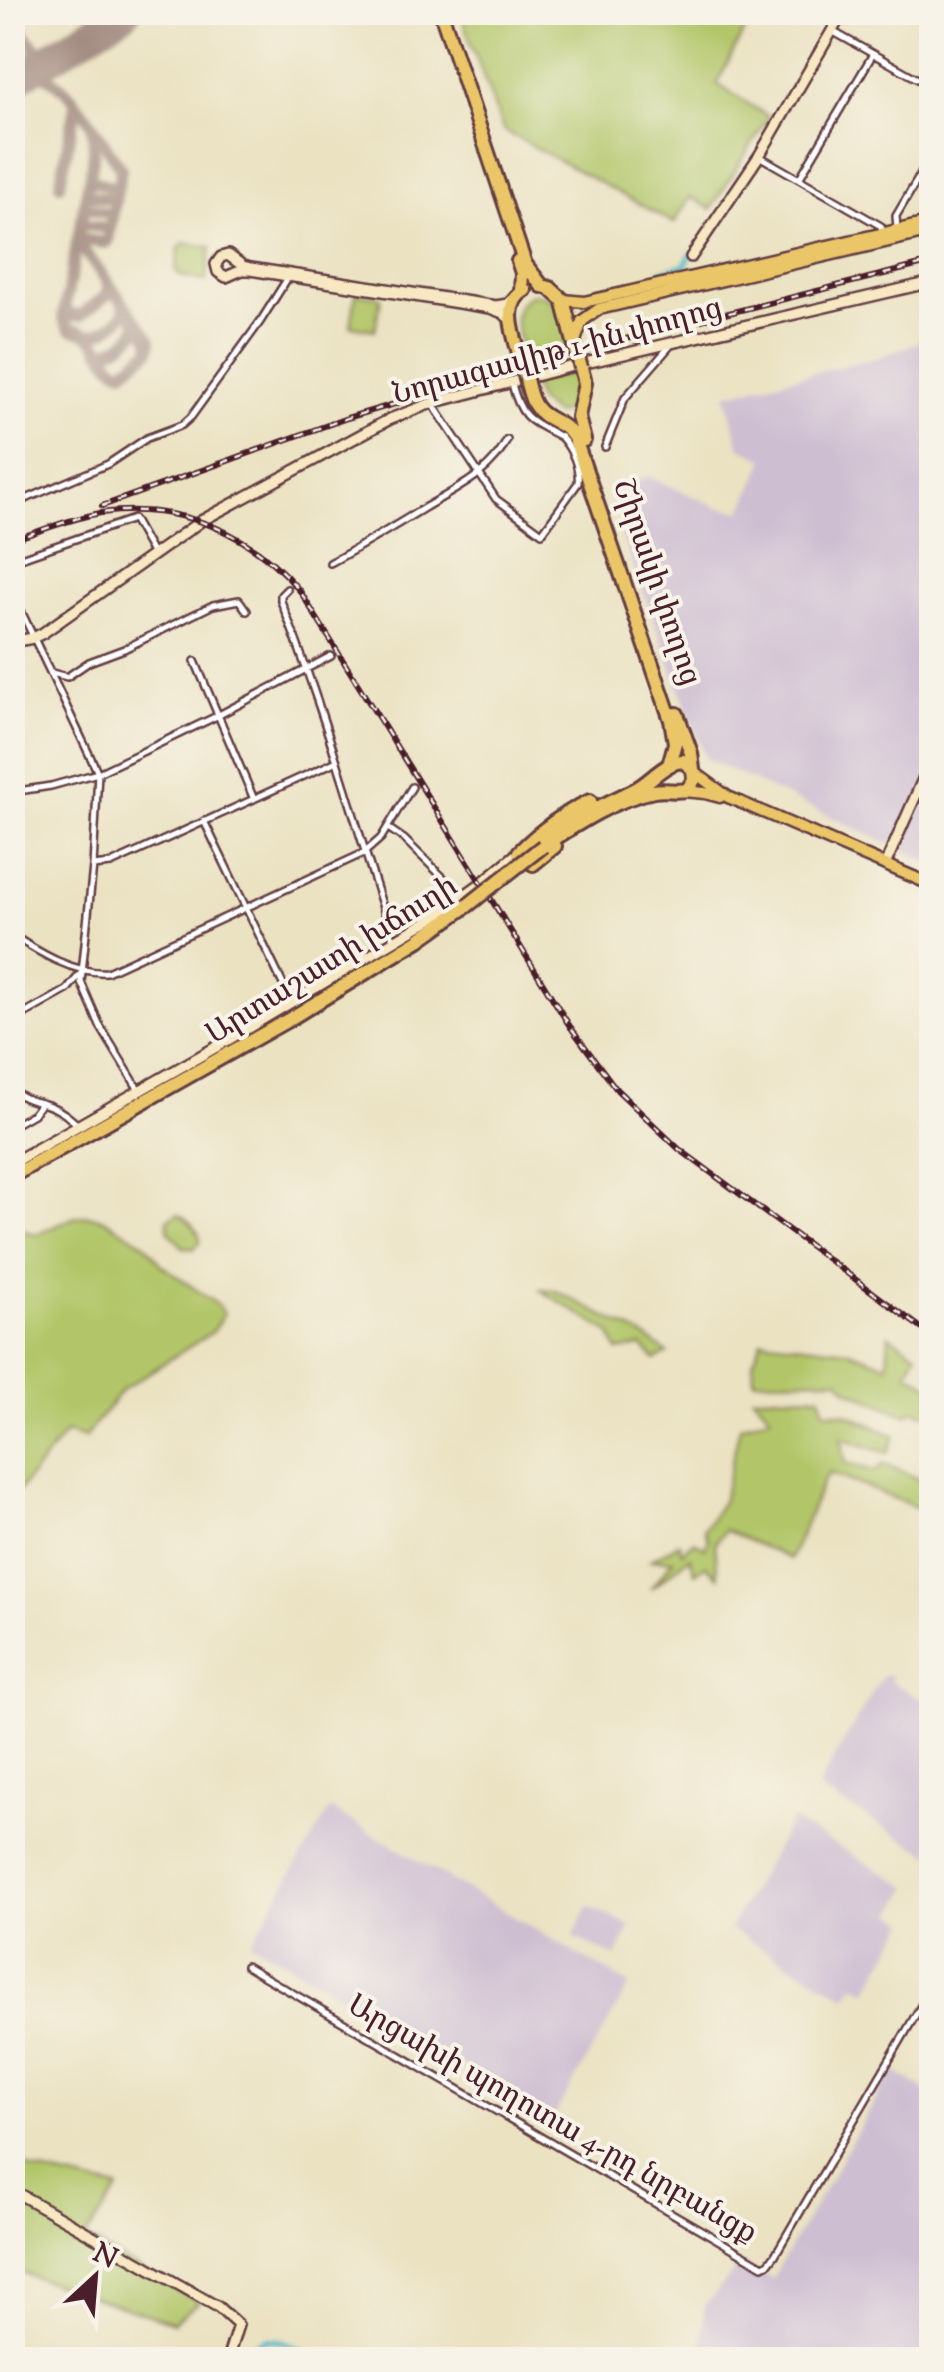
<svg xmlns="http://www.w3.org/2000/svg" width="944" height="2372" font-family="'Sorts Mill Goudy','Noto Serif Armenian',serif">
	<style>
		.industrial { fill: #cebed1 }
		.green { fill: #b2c669; stroke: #7e724a; stroke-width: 2.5 }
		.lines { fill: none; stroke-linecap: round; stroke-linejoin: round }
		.canal { stroke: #4fb9cc; stroke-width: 5 }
		.taxiway { stroke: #9a8076; stroke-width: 12 }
		.runway { stroke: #9a8076; stroke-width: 32 }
		.street-casing { stroke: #623c42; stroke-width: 10 }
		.secondary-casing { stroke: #623c42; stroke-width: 14 }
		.primary-casing { stroke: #623c42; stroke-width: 15 }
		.highway-casing { stroke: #623c42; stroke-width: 18 }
		.street { stroke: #fff; stroke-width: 5 }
		.secondary { stroke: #f7e8c3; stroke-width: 9 }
		.primary { stroke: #ebc669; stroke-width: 10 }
		.highway { stroke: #ebc669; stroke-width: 12 }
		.rail-casing { stroke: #4a1f2b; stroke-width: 6 }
		.rail { stroke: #f7f3e8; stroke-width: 2.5; stroke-dasharray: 8; stroke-linecap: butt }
		.highway-bridge-casing { stroke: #623c42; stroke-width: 18; stroke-linecap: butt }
		.highway-bridge { stroke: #ebc669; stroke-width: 12 }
		.labels { text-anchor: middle; stroke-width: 8; stroke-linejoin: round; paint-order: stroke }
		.street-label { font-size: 30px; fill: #4a1f2b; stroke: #f7f3e8 }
	</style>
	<rect width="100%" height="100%" fill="#f7f3e8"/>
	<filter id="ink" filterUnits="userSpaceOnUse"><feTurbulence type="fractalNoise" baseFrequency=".01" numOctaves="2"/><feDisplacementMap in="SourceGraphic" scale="20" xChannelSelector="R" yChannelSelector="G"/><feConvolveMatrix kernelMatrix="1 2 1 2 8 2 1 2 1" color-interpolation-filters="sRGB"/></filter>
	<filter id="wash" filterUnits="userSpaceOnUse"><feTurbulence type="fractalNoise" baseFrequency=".0048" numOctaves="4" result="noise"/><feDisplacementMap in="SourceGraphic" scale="40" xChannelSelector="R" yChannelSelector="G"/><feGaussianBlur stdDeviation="2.25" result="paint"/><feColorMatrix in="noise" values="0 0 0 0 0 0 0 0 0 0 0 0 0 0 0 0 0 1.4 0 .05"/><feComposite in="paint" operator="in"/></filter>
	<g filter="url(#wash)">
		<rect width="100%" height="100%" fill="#ebe2c2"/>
		<!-- industrial -->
		<path class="industrial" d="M931,330V863L706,759L622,537L615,492L647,476L718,507L742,511L765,459L740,448L726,394L880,357L916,343Z
			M889,1674L892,1676L890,1681L919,1698L927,1696L931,1699V1855L821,1791L819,1785L882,1676Z
			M330,1809L630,1985L553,2118L251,1942Z
			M792,1820L909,1887L894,1913L907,1922L867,1991L855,1984L847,1997L729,1929Z
			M588,1906L631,1926L616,1957L573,1937Z
			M893,2070L931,2094V2359H701L704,2306L741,2263L772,2279Z"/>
		<!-- green -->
		<path class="green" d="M460,13H753L717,84L769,117L711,209L690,197L674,223L503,130Z
			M184,243L211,247L206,281L180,276L176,271L179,248Z
			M356,293L381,297L375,330L351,326Z
			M532,294C564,294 563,322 571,347L535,359H525C519,335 504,308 532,294Z
			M576,369C583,391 580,411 555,414L538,402L532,382L564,375Z
			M178,1214C189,1219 201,1232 200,1243L194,1249L183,1247L168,1230V1219Z
			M88,1215L104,1219L146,1245L162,1265L219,1306L224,1314L212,1332L122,1390L84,1438L66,1432L13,1498V1226L36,1235L73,1218Z
			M539,1289L554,1290L645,1337L668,1353L655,1360L642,1346L618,1351L610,1333Z
			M889,1335L917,1354L907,1372L931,1386V1416L914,1410L905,1415L847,1389L839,1379L754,1380L753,1362L762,1340L847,1350L887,1365Z
			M820,1395L825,1411L845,1413L895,1436L888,1453L841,1438L846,1463L875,1471L884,1464L929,1483L931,1481V1513L830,1473L823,1482L790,1559L725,1530L715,1543L718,1577L706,1565L695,1573L690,1557L650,1589L673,1560H651L679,1543L682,1552L694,1541L705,1548L708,1540L704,1529L723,1500L740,1426L771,1416L753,1396Z
			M12,2159L33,2170L119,2189L85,2238L199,2302L173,2323L13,2270Z"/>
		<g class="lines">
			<!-- canal -->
			<path class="canal" d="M661,272L685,265L691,254
				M235,2360L236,2354L266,2339L283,2342L329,2360"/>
			<!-- taxiway -->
			<path class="taxiway" d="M12,17L45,61
				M18,78C27,74 33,72 42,75C72,84 103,143 121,169L108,241L105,243L78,239
				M88,182L91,180L117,188
				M60,184L76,105
				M86,195L113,199L115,202
				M84,207L110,214L113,212
				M80,224L107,228L110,230
				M77,241L151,340L149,351L123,371C105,366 103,345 88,335C76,327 69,336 63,317C70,280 77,243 84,206C88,181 98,153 92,127
				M65,308L68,315L80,316L107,295L108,284
				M88,335C102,335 118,323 125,311L124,305
				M100,350C115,353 136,337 137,323"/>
			<!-- runway -->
			<path class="runway" d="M12,81L125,12"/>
		</g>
	</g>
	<g filter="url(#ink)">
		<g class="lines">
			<defs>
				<path id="street" d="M832,31L932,87
					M759,156L881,226L883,233
					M799,179L873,54
					M897,228L896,216L932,155
					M432,403L496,499L542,533L578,483C580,467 572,449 561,437C531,421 521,420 512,384
					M605,447L625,398L670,346
					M12,505L108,464L147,438L182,425L191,417L260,322L289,276
					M12,561L133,519L152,553
					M330,563C362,546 393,527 424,508C454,490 492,473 507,440
					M287,589L281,595V601C325,712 356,828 394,941
					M12,592L98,773L93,866L81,982L100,1026L139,1090
					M195,661L253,797
					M52,673L67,677L89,662L124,649L213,605L239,600L247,611
					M12,781L18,814L12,869
					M12,792L51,786L98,773L219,715L331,656
					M204,821L292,1003
					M388,828L404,839L458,892
					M93,866L111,864L337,761
					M12,935C40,953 74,974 107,972L364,853L381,838L412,787
					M12,1021L67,990L81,973
					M12,1088C23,1101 35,1100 50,1106C61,1110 69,1117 78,1125
					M12,1126L33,1114L41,1103
					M246,1966L763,2266L769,2263L775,2255L932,1987"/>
				<path id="secondary" d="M691,257L759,156L843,12
					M511,320L503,313L490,308L250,270H242L226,277L218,272L216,264L221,257L228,255L243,266L251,268L496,306L508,304L512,300
					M12,642L33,638L43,633L201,521L390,419L432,403L577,365L932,282
					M885,865L932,759
					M12,1163L218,1046L436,916L483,882L519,852
					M12,2190L218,2307L238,2325L227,2360"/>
				<path id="primary" d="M563,300L584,302L932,222
					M575,341L582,321L599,309L932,231
					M694,772L728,797L932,885
					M683,791L705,793L720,797"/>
				<path id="highway" d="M441,12L525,264L542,286L550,288L563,300L575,346
					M518,261L522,273L521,292
					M521,360C515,338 500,304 525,290
					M581,368L585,383L578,417L584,440
					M527,383C529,391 531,401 536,407C546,422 564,420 575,439L671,720L675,743L669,765
					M677,714L691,753L693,769
					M538,842C569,820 602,806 636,789C651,781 665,762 683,761L693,769L694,780L687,790C676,792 665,789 654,791C614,799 577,824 543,846
					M555,846L533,864L519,852C540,831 562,814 590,801
					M12,1176L288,1020L419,940L467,906"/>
			</defs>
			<!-- street casing -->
			<use href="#street" class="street-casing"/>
			<!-- secondary casing -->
			<use href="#secondary" class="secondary-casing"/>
			<!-- primary casing -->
			<use href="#primary" class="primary-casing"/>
			<!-- highway casing -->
			<use href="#highway" class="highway-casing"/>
			<!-- street -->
			<use href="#street" class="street"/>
			<!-- secondary -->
			<use href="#secondary" class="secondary"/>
			<!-- primary -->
			<use href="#primary" class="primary"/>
			<!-- highway -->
			<use href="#highway" class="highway"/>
			<defs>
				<path id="rail" d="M102,506L347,418L558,356L932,262
					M12,540C41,531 71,518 101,513C178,502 250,531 300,591L569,1025L617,1090L679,1149L932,1336"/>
			</defs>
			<!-- rail casing -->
			<use href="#rail" class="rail-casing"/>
			<!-- rail -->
			<use href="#rail" class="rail"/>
			<defs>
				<path id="highway-bridge" d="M575,346L581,368
					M521,360L527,383
					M467,906L543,846"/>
			</defs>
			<!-- highway-bridge casing -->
			<use href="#highway-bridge" class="highway-bridge-casing"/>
			<!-- highway-bridge -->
			<use href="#highway-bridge" class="highway-bridge"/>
		</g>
	</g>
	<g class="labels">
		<!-- street labels -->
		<g class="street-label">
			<text transform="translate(557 350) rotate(-15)" y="10">Նորագավիթ 1-ին փողոց</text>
			<text transform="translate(658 582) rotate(71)" y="10">Շիրակի փողոց</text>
			<text transform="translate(331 959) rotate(-32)" y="10">Արտաշատի խճուղի</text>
			<text transform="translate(553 2118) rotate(30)" y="10">Արցախի պողոտա 4-րդ նրբանցք</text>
		</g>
	</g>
	<!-- margin -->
	<rect width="944" height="2372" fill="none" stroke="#f7f3e8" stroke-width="50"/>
	<!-- north arrow -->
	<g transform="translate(95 2277) rotate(26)" stroke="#f7f3e8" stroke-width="8" paint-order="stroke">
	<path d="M0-8L18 38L0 25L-18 38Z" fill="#4a1f2b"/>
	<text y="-15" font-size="28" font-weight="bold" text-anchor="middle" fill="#4a1f2b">N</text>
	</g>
</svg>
